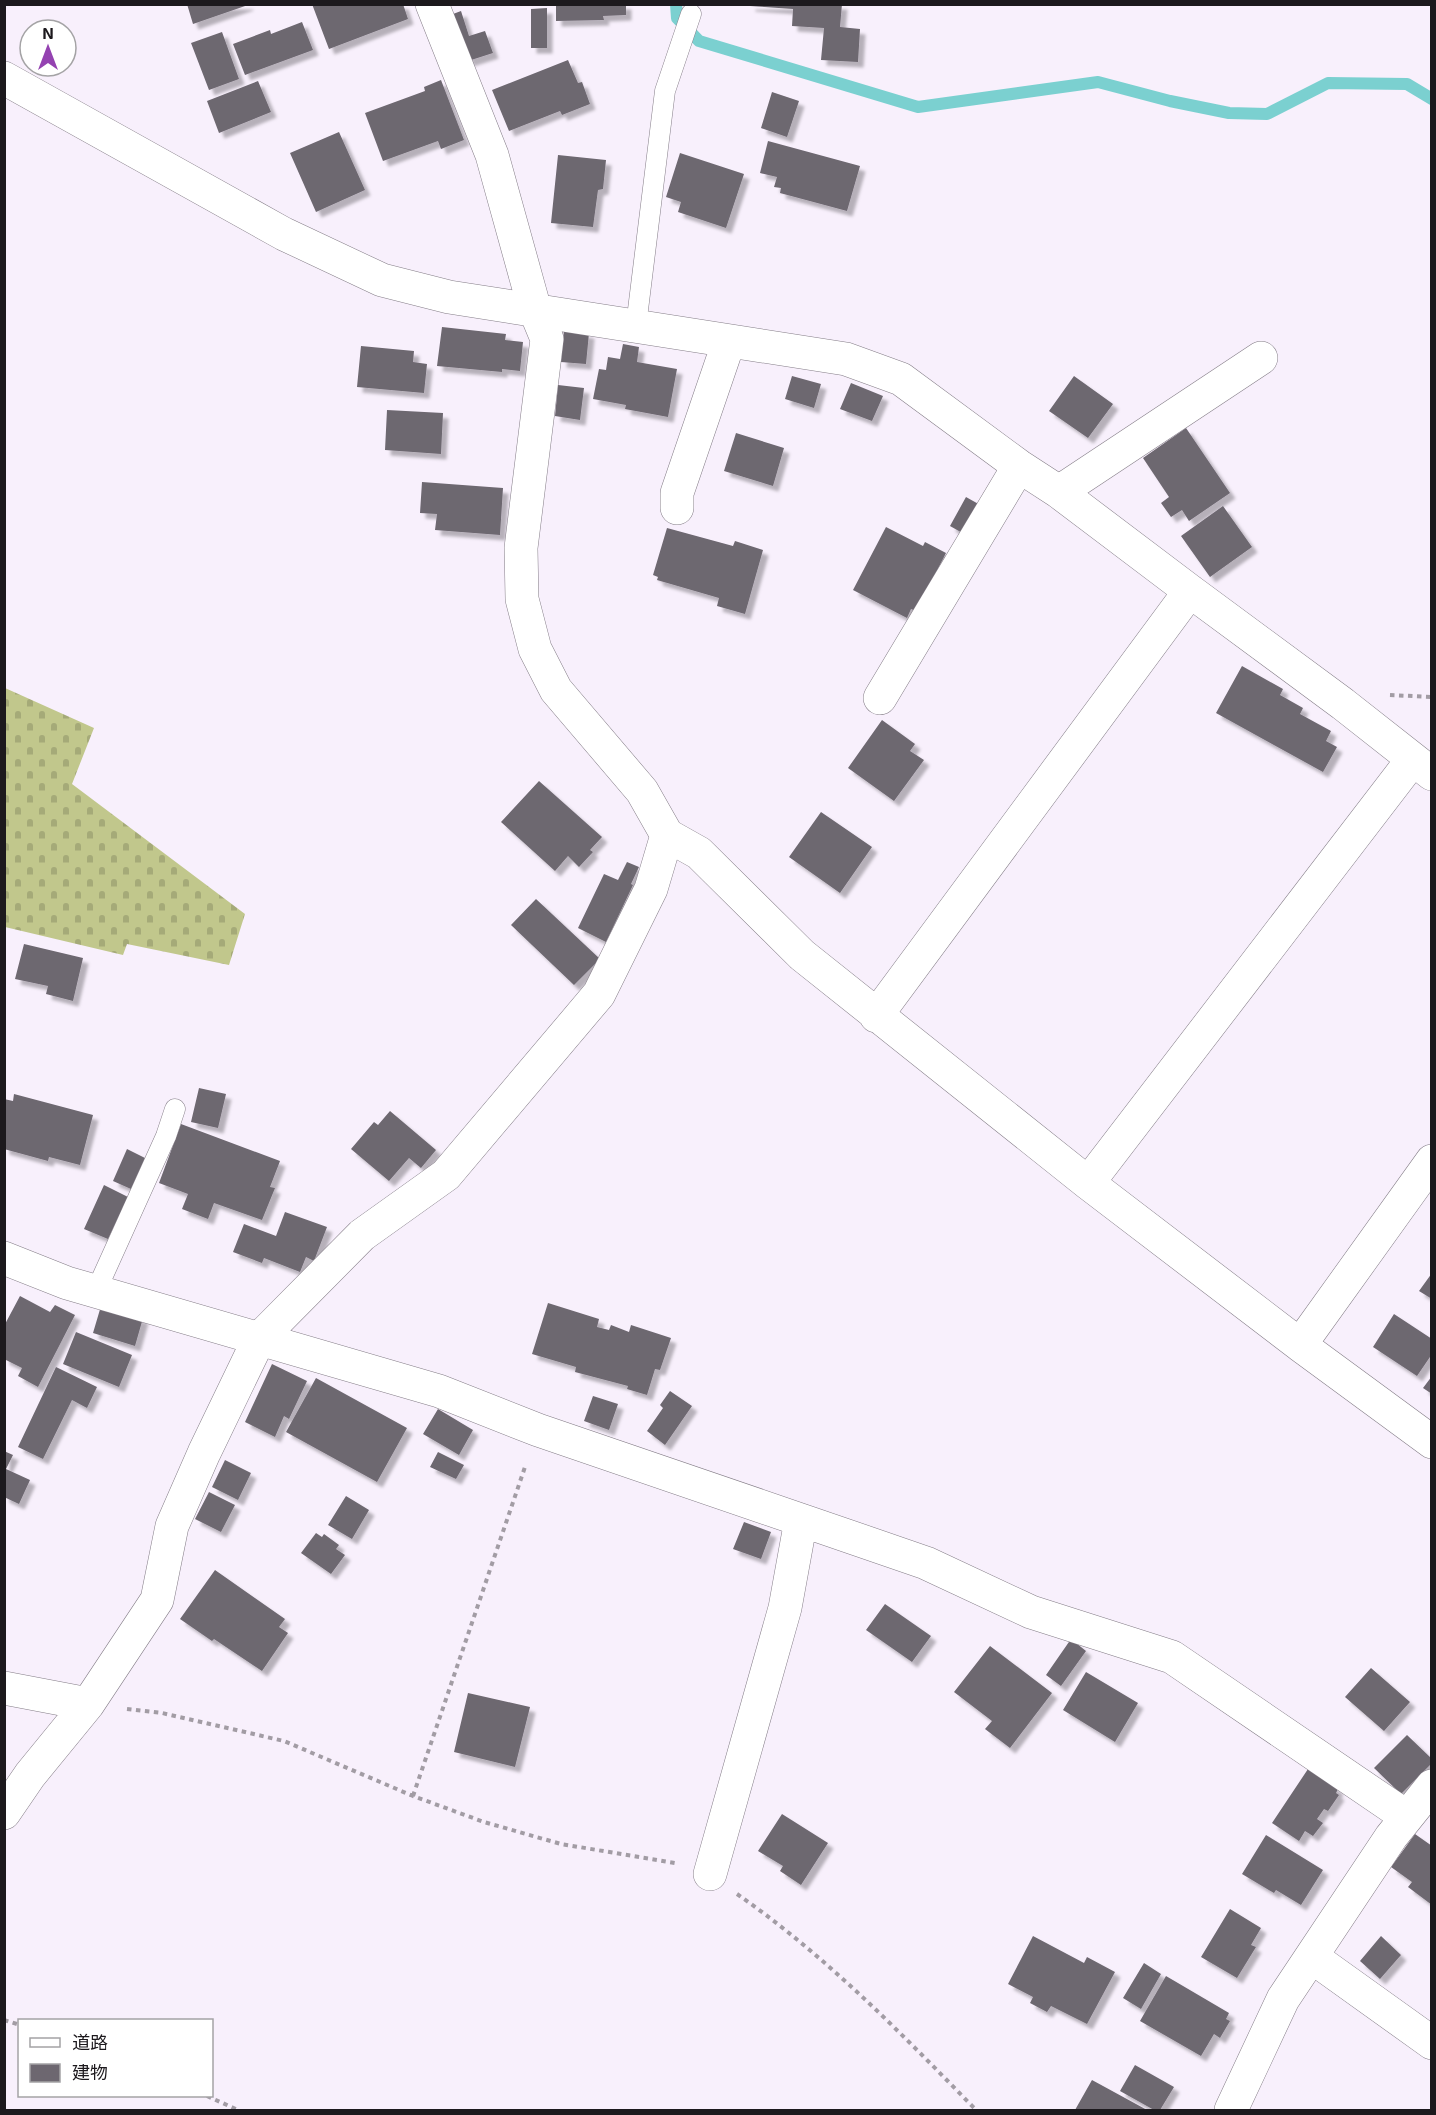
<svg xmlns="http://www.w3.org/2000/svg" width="1436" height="2115" font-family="'Exo 2','Noto Sans JP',sans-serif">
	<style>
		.cemetery { fill: url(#cemetery-stones) }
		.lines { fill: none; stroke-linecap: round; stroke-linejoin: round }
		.stream { stroke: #7bd0d0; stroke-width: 12 }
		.building { fill: #6d6770; filter: url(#shadow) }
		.lane-casing { stroke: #847d87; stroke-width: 21 }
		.street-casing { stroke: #847d87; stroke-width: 34 }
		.path { stroke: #a29ca4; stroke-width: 4; stroke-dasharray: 4.5 4.5; stroke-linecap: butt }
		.lane { stroke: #fff; stroke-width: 20 }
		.street { stroke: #fff; stroke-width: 33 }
	</style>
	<defs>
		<pattern id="cemetery-stones" width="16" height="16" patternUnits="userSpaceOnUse" patternTransform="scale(1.5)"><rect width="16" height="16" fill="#c1c78c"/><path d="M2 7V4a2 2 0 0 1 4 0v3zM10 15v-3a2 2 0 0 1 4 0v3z" fill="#a5aa78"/></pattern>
		<filter id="shadow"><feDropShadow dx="5.5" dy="5.5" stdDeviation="1.5" flood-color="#0004"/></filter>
	</defs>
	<rect width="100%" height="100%" fill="#f8f0fc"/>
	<!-- cemetery -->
	<path class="cemetery" d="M5,688L94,728L72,784L245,914L229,965L127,944L123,955L5,927Z"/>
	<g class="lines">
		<!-- stream -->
		<path class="stream" d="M676,4L677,18L699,41L918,107L1098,82L1170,101L1229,113L1267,114L1328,83L1407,84L1432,99"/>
	</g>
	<!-- building -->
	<path class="building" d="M187,4H248V5L193,24Z
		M312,4H403L408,19L329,49Z
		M556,4H626V15L603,16L604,20L556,21Z
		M750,4H842L840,27L860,29L858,62L821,60L824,28L792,26L793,9L750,6Z
		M547,8V48H531V9Z
		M461,11L469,36L485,31L493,53L468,61L453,14Z
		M302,22L313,50L245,75L233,44L270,30L271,34Z
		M222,32L239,79L209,90L191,43Z
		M568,60L578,83L582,82L590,104L562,115L560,111L509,131L492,90Z
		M441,80L464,140L441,149L438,141L383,161L365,113L425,91L424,87Z
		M258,81L271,112L219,133L207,101Z
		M772,92L799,101L787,137L761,128Z
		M339,132L365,190L316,212L290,153Z
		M768,141L860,166L847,211L780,193L781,188L774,187L777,177L760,173Z
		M680,153L744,174L726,228L678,212L681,202L666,197Z
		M558,155L606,160L603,189L598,190L593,227L551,223Z
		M442,327L506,334L505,340L523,342L520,371L502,369V372L437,366Z
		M564,330L589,333L586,364L561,362Z
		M623,344L639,347L637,362L677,369L668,417L625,409L626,405L593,399L599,369L606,370L608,357L620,359Z
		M361,346L414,351L413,362L427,364L424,393L357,387Z
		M792,376L821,384L814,408L785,399Z
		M1074,376L1113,404L1088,438L1049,411Z
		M851,383L883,396L872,421L840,409Z
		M558,385L584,388L580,420L555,416Z
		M387,410L443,413L441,454L385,450Z
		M1186,428L1230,493L1189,521L1182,510L1171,517L1161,503L1169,497L1143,458Z
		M736,433L784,448L773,486L724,471Z
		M422,482L503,488L500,535L435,530L437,514L420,513Z
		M966,497L982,506L966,535L950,526Z
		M1223,506L1252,547L1210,577L1181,536Z
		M886,527L923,546L925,542L946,553L916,611L911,609L907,618L853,590Z
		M667,528L733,546L735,541L763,550L745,614L717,606L719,598L657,580L658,577L653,575Z
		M1242,666L1283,689L1280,695L1303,708L1300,714L1331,731L1326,741L1337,747L1323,772L1216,713Z
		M882,720L915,744L910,751L924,760L894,801L848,768Z
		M539,781L602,837L590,850L593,852L579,867L568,856L555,871L501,822Z
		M821,812L872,847L840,893L789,857Z
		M627,862L639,867L631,884L633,885L606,942L578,928L604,874L618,880Z
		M536,899L600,959L574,985L511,925Z
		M24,944L83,958L73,1001L46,994L48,986L15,979Z
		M199,1088L226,1094L218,1128L191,1122Z
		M14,1094L93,1115L80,1165L49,1157L48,1161L4,1149V1099L13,1101Z
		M390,1111L436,1150L421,1168L409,1158L389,1181L351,1149L374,1122L378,1125Z
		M181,1124L280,1161L270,1187L275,1188L262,1220L214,1203L208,1219L182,1209L188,1194L159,1183Z
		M127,1149L145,1158L131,1189L113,1181Z
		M104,1185L128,1197L108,1239L84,1229Z
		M285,1212L327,1227L314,1261L306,1257L300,1272L264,1258L262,1263L233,1252L244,1224L276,1236Z
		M1432,1273V1299L1419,1291Z
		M20,1296L50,1312L55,1305L75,1315L38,1387L18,1376L22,1368L4,1359V1326Z
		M548,1303L599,1319L597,1327L609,1330L611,1325L629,1332L631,1325L671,1338L660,1370L655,1369L647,1395L627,1389L628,1386L575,1372L576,1367L532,1354Z
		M101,1306L143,1318L135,1346L93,1333Z
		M1394,1314L1432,1339V1354L1417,1376L1373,1347Z
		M76,1332L132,1355L119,1387L63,1364Z
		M272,1364L307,1381L289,1419L284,1416L275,1437L245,1422Z
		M56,1367L97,1387L87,1408L72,1400L43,1459L18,1447Z
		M1432,1376V1394L1423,1388Z
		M316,1378L407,1428L377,1482L286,1432Z
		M670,1391L692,1406L665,1445L647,1431L663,1408L660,1405Z
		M593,1396L618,1404L609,1430L584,1421Z
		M438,1409L473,1430L459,1455L423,1434Z
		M4,1451L13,1455L6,1469L30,1480L19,1504L4,1497Z
		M438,1452L464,1465L456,1479L430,1467Z
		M225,1460L251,1473L238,1500L212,1487Z
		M209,1492L235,1505L221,1532L195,1519Z
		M346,1496L369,1510L352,1539L328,1525Z
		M744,1522L771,1532L761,1559L733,1549Z
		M316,1533L322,1537L324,1534L339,1545L336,1549L345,1555L331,1574L301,1553Z
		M215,1570L285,1619L279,1627L288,1633L262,1671L214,1639L212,1641L180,1619Z
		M885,1604L931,1636L912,1662L866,1630Z
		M1071,1639L1086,1651L1061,1686L1046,1675Z
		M990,1646L1052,1693L1010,1748L985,1729L992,1721L954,1692Z
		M1371,1668L1410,1702L1384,1731L1345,1697Z
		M1086,1672L1138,1703L1115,1742L1063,1710Z
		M468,1693L530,1707L515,1767L454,1752Z
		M1407,1735L1432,1759V1763L1401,1794L1374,1768Z
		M1308,1769L1338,1789L1336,1793L1339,1795L1328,1811L1324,1809L1317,1819L1323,1823L1313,1836L1305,1831L1299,1841L1272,1823Z
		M782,1814L828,1843L801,1885L780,1871L783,1866L758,1851Z
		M1415,1834L1432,1846V1905L1408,1887L1412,1882L1391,1867Z
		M1266,1835L1323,1870L1301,1905L1276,1890L1274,1893L1242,1874Z
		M1230,1909L1261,1928L1251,1945L1256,1947L1237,1978L1201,1957Z
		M1033,1936L1084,1963L1087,1957L1115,1972L1087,2024L1051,2006L1047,2012L1030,2003L1033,1997L1008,1984Z
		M1381,1936L1401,1955L1380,1979L1360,1961Z
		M1144,1963L1161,1974L1141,2009L1123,1998Z
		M1166,1976L1229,2013L1226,2019L1230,2021L1220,2038L1214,2034L1201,2056L1140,2021Z
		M1135,2065L1174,2087L1160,2110H1154L1120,2091Z
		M1092,2080L1147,2110H1075Z"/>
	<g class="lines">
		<defs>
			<path id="lane" d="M636,326L665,91L691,14
				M96,1291L166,1136L175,1109"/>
			<path id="street" d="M432,4L492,155L535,310L547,339L521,548L522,599L535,649L556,690L642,791L667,835L699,853L802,955L1088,1183L1300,1345L1432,1161
				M4,78L284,234L382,280L449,297L846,359L901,379L1019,466L1059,492L1190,591L1343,704L1432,774
				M1059,492L1261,358
				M677,508V493L729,341
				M880,698L1019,466
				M876,1016L1190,591
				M1088,1183L1413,759
				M4,1258L67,1283L439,1391L538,1430L801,1520L785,1608L710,1874
				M1300,1345L1432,1442
				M801,1520L926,1563L1031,1612L1172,1657L1407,1817
				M4,1688L88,1704
				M4,1813L30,1775L88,1704L157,1600L172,1526L204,1453L259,1339L362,1235L446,1175L599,994L651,889L667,835
				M1312,1957L1432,2043
				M1231,2110L1283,1999L1391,1837L1432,1786"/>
		</defs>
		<!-- lane casing -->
		<use href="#lane" class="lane-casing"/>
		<!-- street casing -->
		<use href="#street" class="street-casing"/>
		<!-- path -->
		<path class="path" d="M1390,695L1432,697
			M127,1709L162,1713L284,1741L413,1796L484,1822L561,1844L675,1863
			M413,1796L526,1464
			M737,1894C826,1956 901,2033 976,2110
			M4,2020L20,2025
			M207,2096L238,2110"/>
		<!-- lane -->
		<use href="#lane" class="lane"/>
		<!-- street -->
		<use href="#street" class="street"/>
	</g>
	<!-- border -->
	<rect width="1436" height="2115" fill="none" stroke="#1c191d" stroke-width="12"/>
	<!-- legend -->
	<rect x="18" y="2019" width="195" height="78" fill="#ffffff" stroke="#a4a3a5" stroke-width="1.5"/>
	<rect x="30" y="2038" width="30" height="9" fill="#ffffff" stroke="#a4a3a5" stroke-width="1.5"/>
	<text x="72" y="2049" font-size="18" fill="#1c191d">道路</text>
	<rect x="30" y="2064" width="30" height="18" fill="#6d6770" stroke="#a4a3a5" stroke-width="1.5"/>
	<text x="72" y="2079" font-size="18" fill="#1c191d">建物</text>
	<!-- north arrow -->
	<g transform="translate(48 48)"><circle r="28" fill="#ffffff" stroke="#a4a3a5" stroke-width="1.5"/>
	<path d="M0-4.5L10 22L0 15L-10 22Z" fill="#9442b1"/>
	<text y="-9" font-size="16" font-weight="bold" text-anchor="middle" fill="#1c191d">N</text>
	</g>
</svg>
